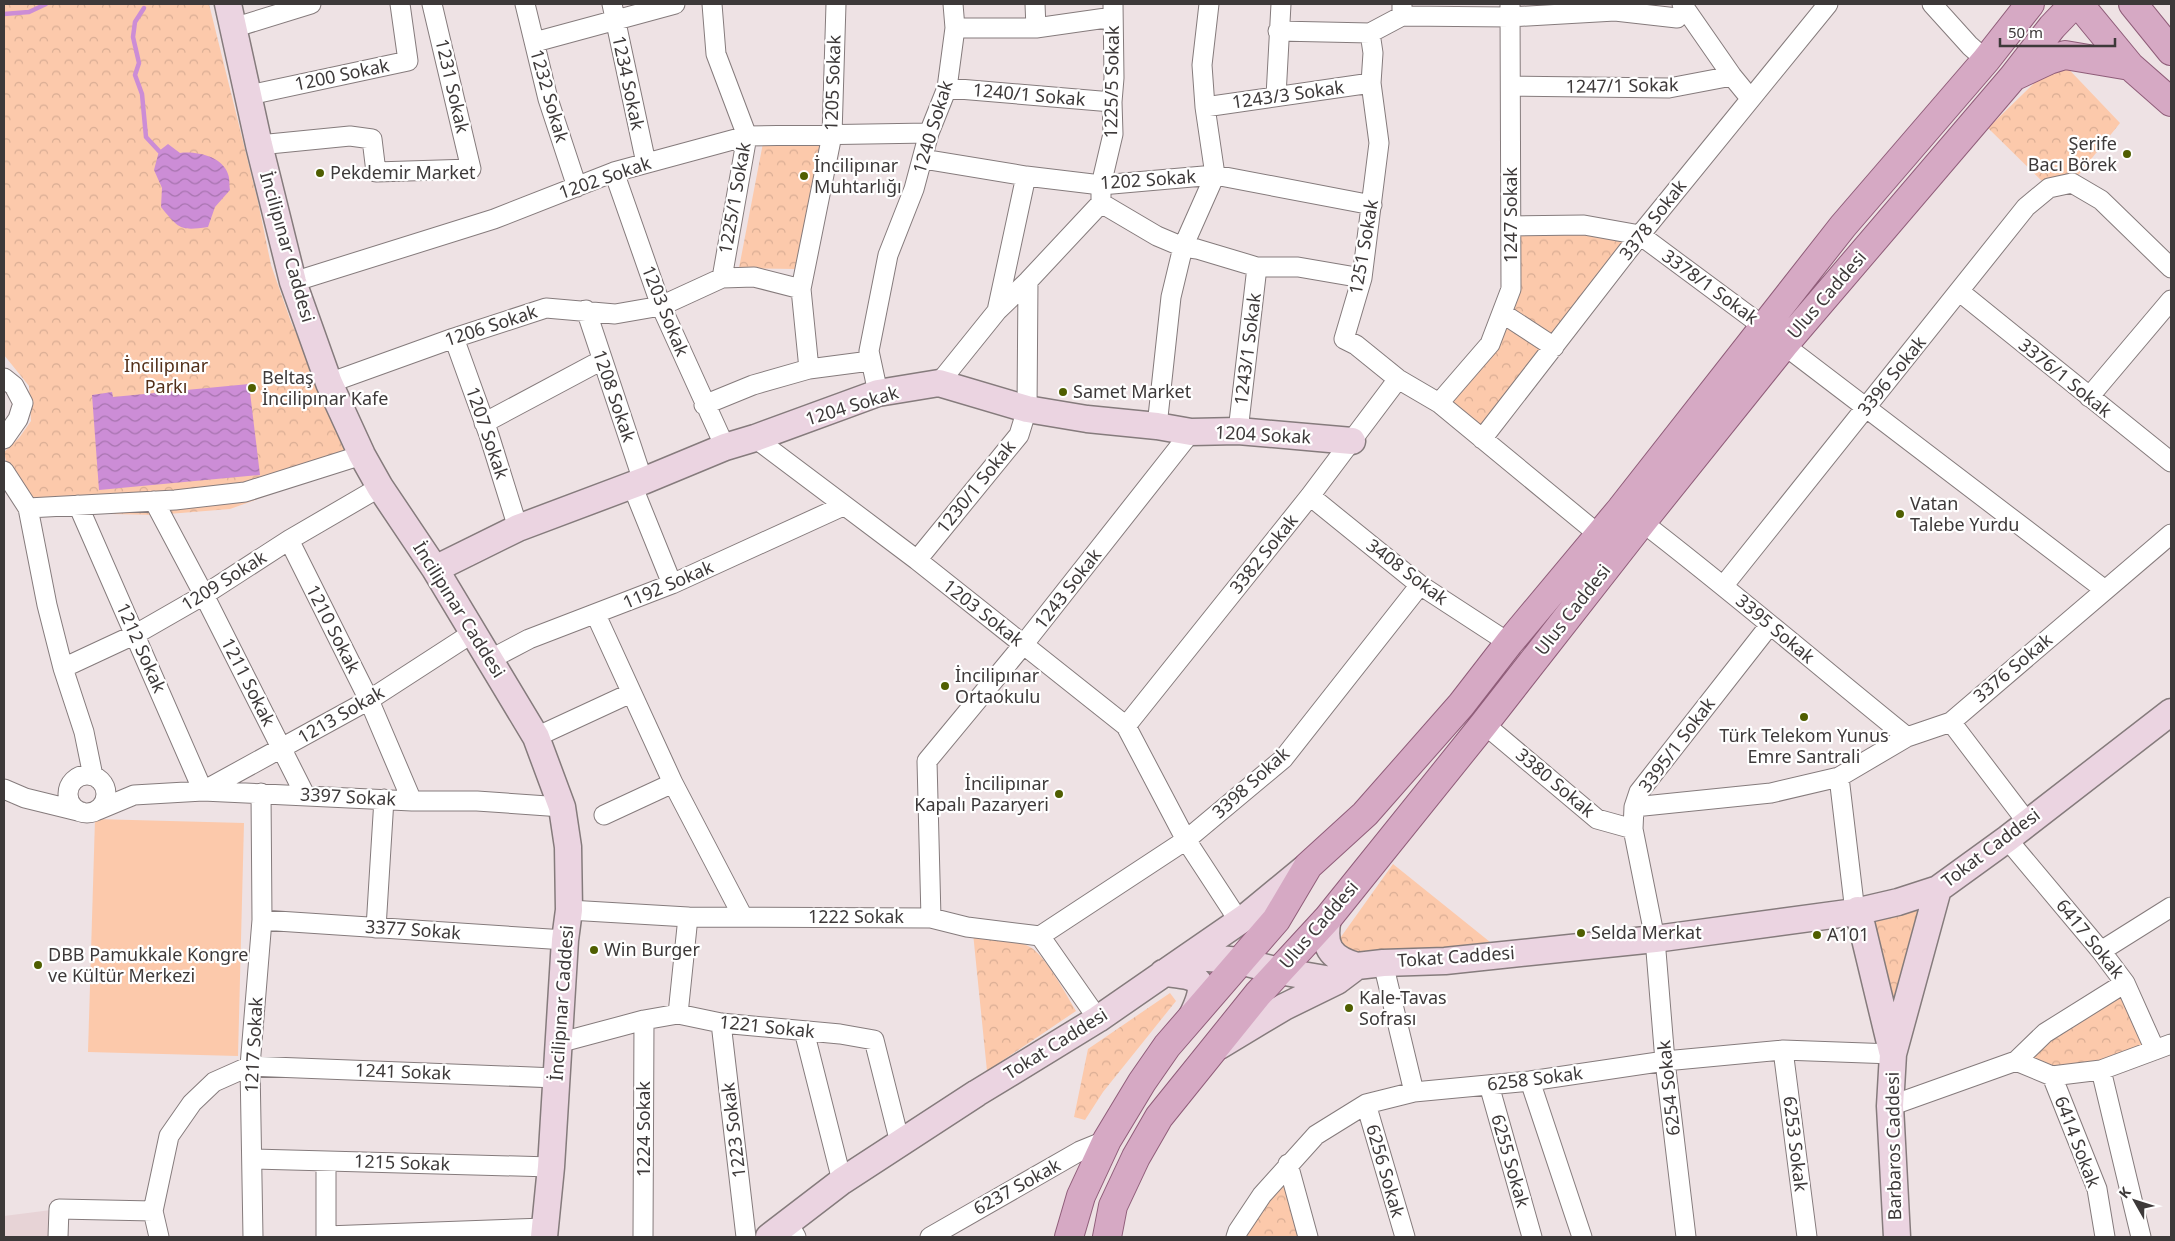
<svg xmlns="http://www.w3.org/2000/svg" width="2175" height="1241" font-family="'Noto Sans',sans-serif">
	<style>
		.built { fill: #e7d3d6 }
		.grass { fill: #fcc9ab }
		.park { fill: url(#park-crowns) }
		.water { fill: url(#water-waves) }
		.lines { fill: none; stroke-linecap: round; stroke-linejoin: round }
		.stream { stroke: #cc8dd6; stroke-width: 4.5 }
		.street-casing { stroke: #857b7c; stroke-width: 21 }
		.secondary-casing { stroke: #857b7c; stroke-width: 29 }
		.primary-casing { stroke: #8f5d79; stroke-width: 30 }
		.street { stroke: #fff; stroke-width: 19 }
		.secondary { stroke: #ebd4e1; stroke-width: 26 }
		.primary { stroke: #d6a9c4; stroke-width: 28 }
		.poi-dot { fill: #4f5e00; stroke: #fff; stroke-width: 2 }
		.labels { text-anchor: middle; stroke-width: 4.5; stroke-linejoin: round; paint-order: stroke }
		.street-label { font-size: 18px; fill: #3d3939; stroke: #fff }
		.poi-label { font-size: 18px; fill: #3d3939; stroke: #fff; text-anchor: start }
		.park-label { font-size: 18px; fill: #522f19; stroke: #fff }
	</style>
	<defs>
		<pattern id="park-crowns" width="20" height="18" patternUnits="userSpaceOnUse" patternTransform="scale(1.25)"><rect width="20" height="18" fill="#fcc9ab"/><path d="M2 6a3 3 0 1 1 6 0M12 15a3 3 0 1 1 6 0" fill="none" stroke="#d9ad94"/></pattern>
		<pattern id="water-waves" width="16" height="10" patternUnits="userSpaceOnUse" patternTransform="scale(1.25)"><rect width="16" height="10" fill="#cc8dd6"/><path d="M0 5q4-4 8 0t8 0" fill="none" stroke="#a774af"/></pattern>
	</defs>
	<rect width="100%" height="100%" fill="#eee2e4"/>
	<!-- built -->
	<path class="built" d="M59,1209L60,1237H4V1216Z"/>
	<!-- grass -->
	<path class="grass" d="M95,819L244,823L238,1056L88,1052Z"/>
	<!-- park -->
	<path class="park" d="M4,4H209L258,202L271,265L291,322L355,464L230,509L156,515L18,512L4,452L19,438L31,421L29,386L4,355Z
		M2059,59L2120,123L2072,183L2049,188L1988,128Z
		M763,143H825L796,269L739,268Z
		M1511,226L1640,235L1482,439L1440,403L1490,344L1511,289Z
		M1393,864L1500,950L1346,957L1338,941Z
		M1938,889L1893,1054L1858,910Z
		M973,933C993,936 1013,938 1030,947C1045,955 1067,996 1076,1011L987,1071Z
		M2123,992L2147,1043L2096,1062L2058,1067L2027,1057Z
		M1170,993L1176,1001L1103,1092L1085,1120L1074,1117L1088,1049Z
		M1279,1181L1292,1190L1303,1237H1245Z"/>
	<!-- water -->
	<path class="water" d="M168,144L180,153C196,151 222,156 228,174C230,179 229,185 230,190L215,207L208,227C180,231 179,229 161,207L162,188L154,170L159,151Z
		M249,384L260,475L99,490L92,395L112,392L113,397Z"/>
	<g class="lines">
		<!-- stream -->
		<path class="stream" d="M144,8L135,22L133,37L139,63L135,75L142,94L146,137L159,151
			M4,14L29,12L46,4"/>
		<defs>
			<path id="street" d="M525,4L548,99L577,187
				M612,4L646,163
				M712,4L716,54L747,136L722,278
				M1035,4L1036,28
				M1402,4V16L1370,33L1373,53L1371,83L1379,143L1362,278L1344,339L1356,345L1398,379L1439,403L1598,534
				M1682,4L1732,76L1750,98
				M1932,4L1970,46L1986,60
				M1402,16L1510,17L1615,11L1677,18L1685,9
				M233,28L311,4
				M955,28H1036L1113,17
				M1278,31L1370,33
				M535,42L675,4
				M1511,86L1669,88L1732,76
				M947,88L1112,102
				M249,95L408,61L400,4
				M1276,96L1281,4
				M1205,107L1371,83
				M259,145L350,136L372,139L376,172L471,169L432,4
				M923,159L1026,176L1101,185L1215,175L1372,205
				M614,172L661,306L725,447
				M1101,203L1157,236L1183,247L1197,249L1257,267H1298L1362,278
				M1511,226L1584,225L1640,235L1764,327
				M293,282L494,219L614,172L747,136L929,133
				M1960,292L2171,462
				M586,310L643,481
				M997,311L1026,176
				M1502,313L1554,347
				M454,338L489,435L518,528
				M1784,345L2105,590
				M809,369L801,289L832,135L836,4
				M4,378L14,386L23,403L18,419L4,439
				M329,383L454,338L546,308L615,314L661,306L722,278L754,277L801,289
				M939,383L997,311L1028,281L1101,203V185L1113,134L1112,102L1114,78L1113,4
				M878,393L869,351L888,255L914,189L929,133L947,88L955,28L953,4
				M2089,397L2171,300
				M1439,403L1490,344L1511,289L1510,4
				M704,405L753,385L809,369L870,361
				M484,423L602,360
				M1157,426L1171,297L1183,247L1215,175L1205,107L1202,65L1209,4
				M1238,431L1257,267
				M755,438L917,560L1126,726L1186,840L1239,921
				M1482,439L1640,235L1828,4
				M4,471L28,508L47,605L63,668L84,732L93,776
				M632,485L672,584
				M1310,496L1420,585L1509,643
				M154,501L204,595L305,795
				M78,505L203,791L369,700L474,632
				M28,508L175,500L245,492L362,455
				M1642,522C1732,591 1819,666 1907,737
				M289,540L369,700L412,801
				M917,560L1019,435L1027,409L1028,281
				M1724,585L2026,207L2049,188L2072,183L2101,200L2171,268
				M596,615L673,783L604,815
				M491,659L529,639L672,584L843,506
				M63,668L136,634L204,595L289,540L380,487
				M1951,722L2027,822
				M1484,724L1597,819L1633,829
				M1126,726L1310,496L1398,379
				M536,737L631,693
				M68 794a19 19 0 1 1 38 0a19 19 0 1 1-38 0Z
				M1839,777L1855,912
				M673,783L743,917
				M4,789L25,798L82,812
				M1634,807L1771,793L1839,777L1907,737L1951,722L2171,534
				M98,810L134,795L203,791L412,801H477L562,807
				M2007,839L2101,951L2125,983L2155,1050
				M569,910L688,917L931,918L967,927L1040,936L1098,1019
				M931,918L927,761L1023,645L1191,432
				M262,920L565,940
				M376,928L384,799
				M1040,936L1186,840L1283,759L1420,585
				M2101,951L2171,907
				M1383,963L1414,1092
				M678,1014L688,917
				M721,1023L746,1237
				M804,1031L842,1181
				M558,1043L644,1020L678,1014L721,1023L840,1034L874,1040L900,1143
				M1783,1050L1807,1237
				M2016,1061L2045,1033L2125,983
				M2101,1070L2141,1237
				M2052,1076L2097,1189L2105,1237
				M1530,1081L1582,1237
				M1489,1085L1532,1237
				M1366,1104L1405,1237
				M1890,1106L2016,1061L2052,1076L2101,1070L2171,1044
				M252,1159L551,1167
				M326,1161V1237
				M1288,1164L1308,1237
				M788,1223L796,1237
				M326,1236L545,1228
				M58,1237L59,1209L153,1211
				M159,1237L153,1211L169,1136L192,1103L214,1082L250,1066L556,1078
				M253,1237L250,1066L262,920L261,793
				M643,1237L644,1020
				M930,1237L1080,1151L1107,1140
				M1236,1237L1238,1231L1262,1195L1316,1135L1366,1104L1414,1092L1530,1081L1665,1061L1783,1050L1893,1054
				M1686,1237L1665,1061L1655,939L1633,829L1634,807L1639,792L1769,626"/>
			<path id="secondary" d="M228,4L259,145L293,282L329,383L362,455L380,487L435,569L536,737L562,807L568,847L569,910L565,940L551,1167L544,1237
				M435,569L518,528L643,481L725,447L755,438L878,393L939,383L1027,409L1087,419L1157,426L1191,432L1238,431L1352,441
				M1858,910L1892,1051
				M1328,918C1322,946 1330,958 1357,966
				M1189,956L1247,916L1304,869
				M1163,973C1202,976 1210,980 1191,1018
				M1219,1046L1284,1007L1337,981
				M769,1237L842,1181L977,1093L1098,1019L1189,956L1239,961L1279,971L1337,981L1357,966L1383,963L1445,961L1655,939L1855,912L1898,902L1938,889L2007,839L2171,712
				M1897,1237L1890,1106L1893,1054L1938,889"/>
			<path id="primary" d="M2079,4L2130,66L2171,102
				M2133,4L2171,51
				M2017,75L2049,60L2065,55L2130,66
				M1069,1237L1081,1196L1107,1140L1142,1082L1167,1046L1276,920L1308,866L1365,814L1461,705L1509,643L1621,509L1843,226L1986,60L2030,4
				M1107,1237L1113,1206L1136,1157L1159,1117L1258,994L1328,918L1484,724L1642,522L1784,345L2013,77L2052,27L2074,4"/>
		</defs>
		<!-- street casing -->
		<use href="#street" class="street-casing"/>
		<!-- secondary casing -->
		<use href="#secondary" class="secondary-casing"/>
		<!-- primary casing -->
		<use href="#primary" class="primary-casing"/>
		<!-- street -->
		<use href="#street" class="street"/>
		<!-- secondary -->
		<use href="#secondary" class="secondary"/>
		<!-- primary -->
		<use href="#primary" class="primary"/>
	</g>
	<!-- markers -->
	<g class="poi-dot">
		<circle cx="2127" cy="154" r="5"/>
		<circle cx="320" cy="173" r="5"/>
		<circle cx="804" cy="176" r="5"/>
		<circle cx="252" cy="388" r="5"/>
		<circle cx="1063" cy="392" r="5"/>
		<circle cx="1900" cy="514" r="5"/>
		<circle cx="945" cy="686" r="5"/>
		<circle cx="1804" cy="717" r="5"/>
		<circle cx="1059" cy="794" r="5"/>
		<circle cx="1581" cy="933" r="5"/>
		<circle cx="1817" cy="935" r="5"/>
		<circle cx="594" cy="950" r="5"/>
		<circle cx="38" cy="965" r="5"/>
		<circle cx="1349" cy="1008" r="5"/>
	</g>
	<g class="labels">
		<!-- street labels -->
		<g class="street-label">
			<text transform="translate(342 75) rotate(-12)" y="6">1200 Sokak</text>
			<text transform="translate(1112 82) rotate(-89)" y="6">1225/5 Sokak</text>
			<text transform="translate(628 83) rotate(78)" y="6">1234 Sokak</text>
			<text transform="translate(833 83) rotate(-88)" y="6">1205 Sokak</text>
			<text transform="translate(452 86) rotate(77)" y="6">1231 Sokak</text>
			<text transform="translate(1622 86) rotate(-1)" y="6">1247/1 Sokak</text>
			<text transform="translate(1029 95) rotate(5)" y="6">1240/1 Sokak</text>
			<text transform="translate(1288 95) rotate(-8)" y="6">1243/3 Sokak</text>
			<text transform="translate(549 96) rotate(74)" y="6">1232 Sokak</text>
			<text transform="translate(933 127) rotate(-73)" y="6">1240 Sokak</text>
			<text transform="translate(605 178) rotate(-19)" y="6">1202 Sokak</text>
			<text transform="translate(1148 180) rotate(-4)" y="6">1202 Sokak</text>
			<text transform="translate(735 198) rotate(-80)" y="6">1225/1 Sokak</text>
			<text transform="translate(1511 215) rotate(-90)" y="6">1247 Sokak</text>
			<text transform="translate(1653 220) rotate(-52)" y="6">3378 Sokak</text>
			<text transform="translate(287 247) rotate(74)" y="6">İncilipınar Caddesi</text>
			<text transform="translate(1364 247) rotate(-80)" y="6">1251 Sokak</text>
			<text transform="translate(1710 287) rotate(36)" y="6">3378/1 Sokak</text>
			<text transform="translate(1827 295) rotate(-49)" y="6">Ulus Caddesi</text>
			<text transform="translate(665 311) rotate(68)" y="6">1203 Sokak</text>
			<text transform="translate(491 326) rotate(-18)" y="6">1206 Sokak</text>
			<text transform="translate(1248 349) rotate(-83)" y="6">1243/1 Sokak</text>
			<text transform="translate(1892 376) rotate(-51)" y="6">3396 Sokak</text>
			<text transform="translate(2065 378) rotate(39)" y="6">3376/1 Sokak</text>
			<text transform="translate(614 396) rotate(71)" y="6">1208 Sokak</text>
			<text transform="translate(852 406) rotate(-17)" y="6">1204 Sokak</text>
			<text transform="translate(487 433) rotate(71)" y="6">1207 Sokak</text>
			<text transform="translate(1263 435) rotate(3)" y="6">1204 Sokak</text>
			<text transform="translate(976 487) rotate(-51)" y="6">1230/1 Sokak</text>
			<text transform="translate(1264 554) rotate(-51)" y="6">3382 Sokak</text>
			<text transform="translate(1407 572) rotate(37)" y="6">3408 Sokak</text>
			<text transform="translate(224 581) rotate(-32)" y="6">1209 Sokak</text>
			<text transform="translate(668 585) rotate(-23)" y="6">1192 Sokak</text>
			<text transform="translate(1068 589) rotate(-52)" y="6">1243 Sokak</text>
			<text transform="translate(459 610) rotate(58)" y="6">İncilipınar Caddesi</text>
			<text transform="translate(1573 610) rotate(-52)" y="6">Ulus Caddesi</text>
			<text transform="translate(983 613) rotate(38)" y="6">1203 Sokak</text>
			<text transform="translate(333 629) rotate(63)" y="6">1210 Sokak</text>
			<text transform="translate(1775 629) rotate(40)" y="6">3395 Sokak</text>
			<text transform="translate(141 648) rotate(66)" y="6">1212 Sokak</text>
			<text transform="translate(2013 668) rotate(-40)" y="6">3376 Sokak</text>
			<text transform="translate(248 682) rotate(63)" y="6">1211 Sokak</text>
			<text transform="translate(341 715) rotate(-30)" y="6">1213 Sokak</text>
			<text transform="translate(1677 745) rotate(-53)" y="6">3395/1 Sokak</text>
			<text transform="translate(1251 783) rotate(-42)" y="6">3398 Sokak</text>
			<text transform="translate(1555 783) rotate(40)" y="6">3380 Sokak</text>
			<text transform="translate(348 797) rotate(3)" y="6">3397 Sokak</text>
			<text transform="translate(1991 848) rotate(-37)" y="6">Tokat Caddesi</text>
			<text x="856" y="923">1222 Sokak</text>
			<text transform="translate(1319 925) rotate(-49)" y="6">Ulus Caddesi</text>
			<text transform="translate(413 930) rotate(4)" y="6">3377 Sokak</text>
			<text transform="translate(2090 939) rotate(51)" y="6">6417 Sokak</text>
			<text transform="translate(1456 957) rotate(-4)" y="6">Tokat Caddesi</text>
			<text transform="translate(562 1003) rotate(-86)" y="6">İncilipınar Caddesi</text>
			<text transform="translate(767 1027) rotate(6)" y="6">1221 Sokak</text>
			<text transform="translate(1056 1044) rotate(-32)" y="6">Tokat Caddesi</text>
			<text transform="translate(254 1045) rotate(-87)" y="6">1217 Sokak</text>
			<text transform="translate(403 1072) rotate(2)" y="6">1241 Sokak</text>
			<text transform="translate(1535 1079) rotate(-7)" y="6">6258 Sokak</text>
			<text transform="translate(1669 1088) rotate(-96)" y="6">6254 Sokak</text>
			<text transform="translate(644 1129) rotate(-90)" y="6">1224 Sokak</text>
			<text transform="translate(734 1130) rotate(-97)" y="6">1223 Sokak</text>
			<text transform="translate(2077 1142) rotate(69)" y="6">6414 Sokak</text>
			<text transform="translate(1795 1144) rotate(83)" y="6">6253 Sokak</text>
			<text transform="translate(1894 1146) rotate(-91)" y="6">Barbaros Caddesi</text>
			<text transform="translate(1510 1161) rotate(74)" y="6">6255 Sokak</text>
			<text transform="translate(402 1163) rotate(2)" y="6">1215 Sokak</text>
			<text transform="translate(1385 1171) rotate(74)" y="6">6256 Sokak</text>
			<text transform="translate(1017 1187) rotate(-29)" y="6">6237 Sokak</text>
		</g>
		<!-- poi labels -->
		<g class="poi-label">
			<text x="2117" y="150" text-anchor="end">Şerife<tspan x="2117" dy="21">Bacı Börek</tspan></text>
			<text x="814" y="172">İncilipınar<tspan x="814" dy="21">Muhtarlığı</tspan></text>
			<text x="330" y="179">Pekdemir Market</text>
			<text x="262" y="384">Beltaş<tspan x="262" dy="21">İncilipınar Kafe</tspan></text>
			<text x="1073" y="398">Samet Market</text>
			<text x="1910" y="510">Vatan<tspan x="1910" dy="21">Talebe Yurdu</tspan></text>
			<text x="955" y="682">İncilipınar<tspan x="955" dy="21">Ortaokulu</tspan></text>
			<text x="1804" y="742" text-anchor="middle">Türk Telekom Yunus<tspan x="1804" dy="21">Emre Santrali</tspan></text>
			<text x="1049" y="790" text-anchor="end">İncilipınar<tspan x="1049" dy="21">Kapalı Pazaryeri</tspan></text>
			<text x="1591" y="939">Selda Merkat</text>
			<text x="1827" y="941">A101</text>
			<text x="604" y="956">Win Burger</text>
			<text x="48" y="961">DBB Pamukkale Kongre<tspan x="48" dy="21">ve Kültür Merkezi</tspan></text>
			<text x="1359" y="1004">Kale-Tavas<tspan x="1359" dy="21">Sofrası</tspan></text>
		</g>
		<!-- park labels -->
		<g class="park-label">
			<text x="166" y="372">İncilipınar<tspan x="166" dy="21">Parkı</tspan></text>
		</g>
	</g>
	<!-- border -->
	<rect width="2175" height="1241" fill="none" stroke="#3d3939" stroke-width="10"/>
	<!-- north arrow -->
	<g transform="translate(2135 1201) rotate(309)" stroke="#ffffff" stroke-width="4" paint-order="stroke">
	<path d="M0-4L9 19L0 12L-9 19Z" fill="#3d3939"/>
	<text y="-8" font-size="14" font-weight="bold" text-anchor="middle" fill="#3d3939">K</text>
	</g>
	<!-- scale -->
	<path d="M2000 38v8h115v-8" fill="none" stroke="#3d3939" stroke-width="2.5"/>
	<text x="2008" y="38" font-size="15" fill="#3d3939" stroke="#ffffff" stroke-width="4" paint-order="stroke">50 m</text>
</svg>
